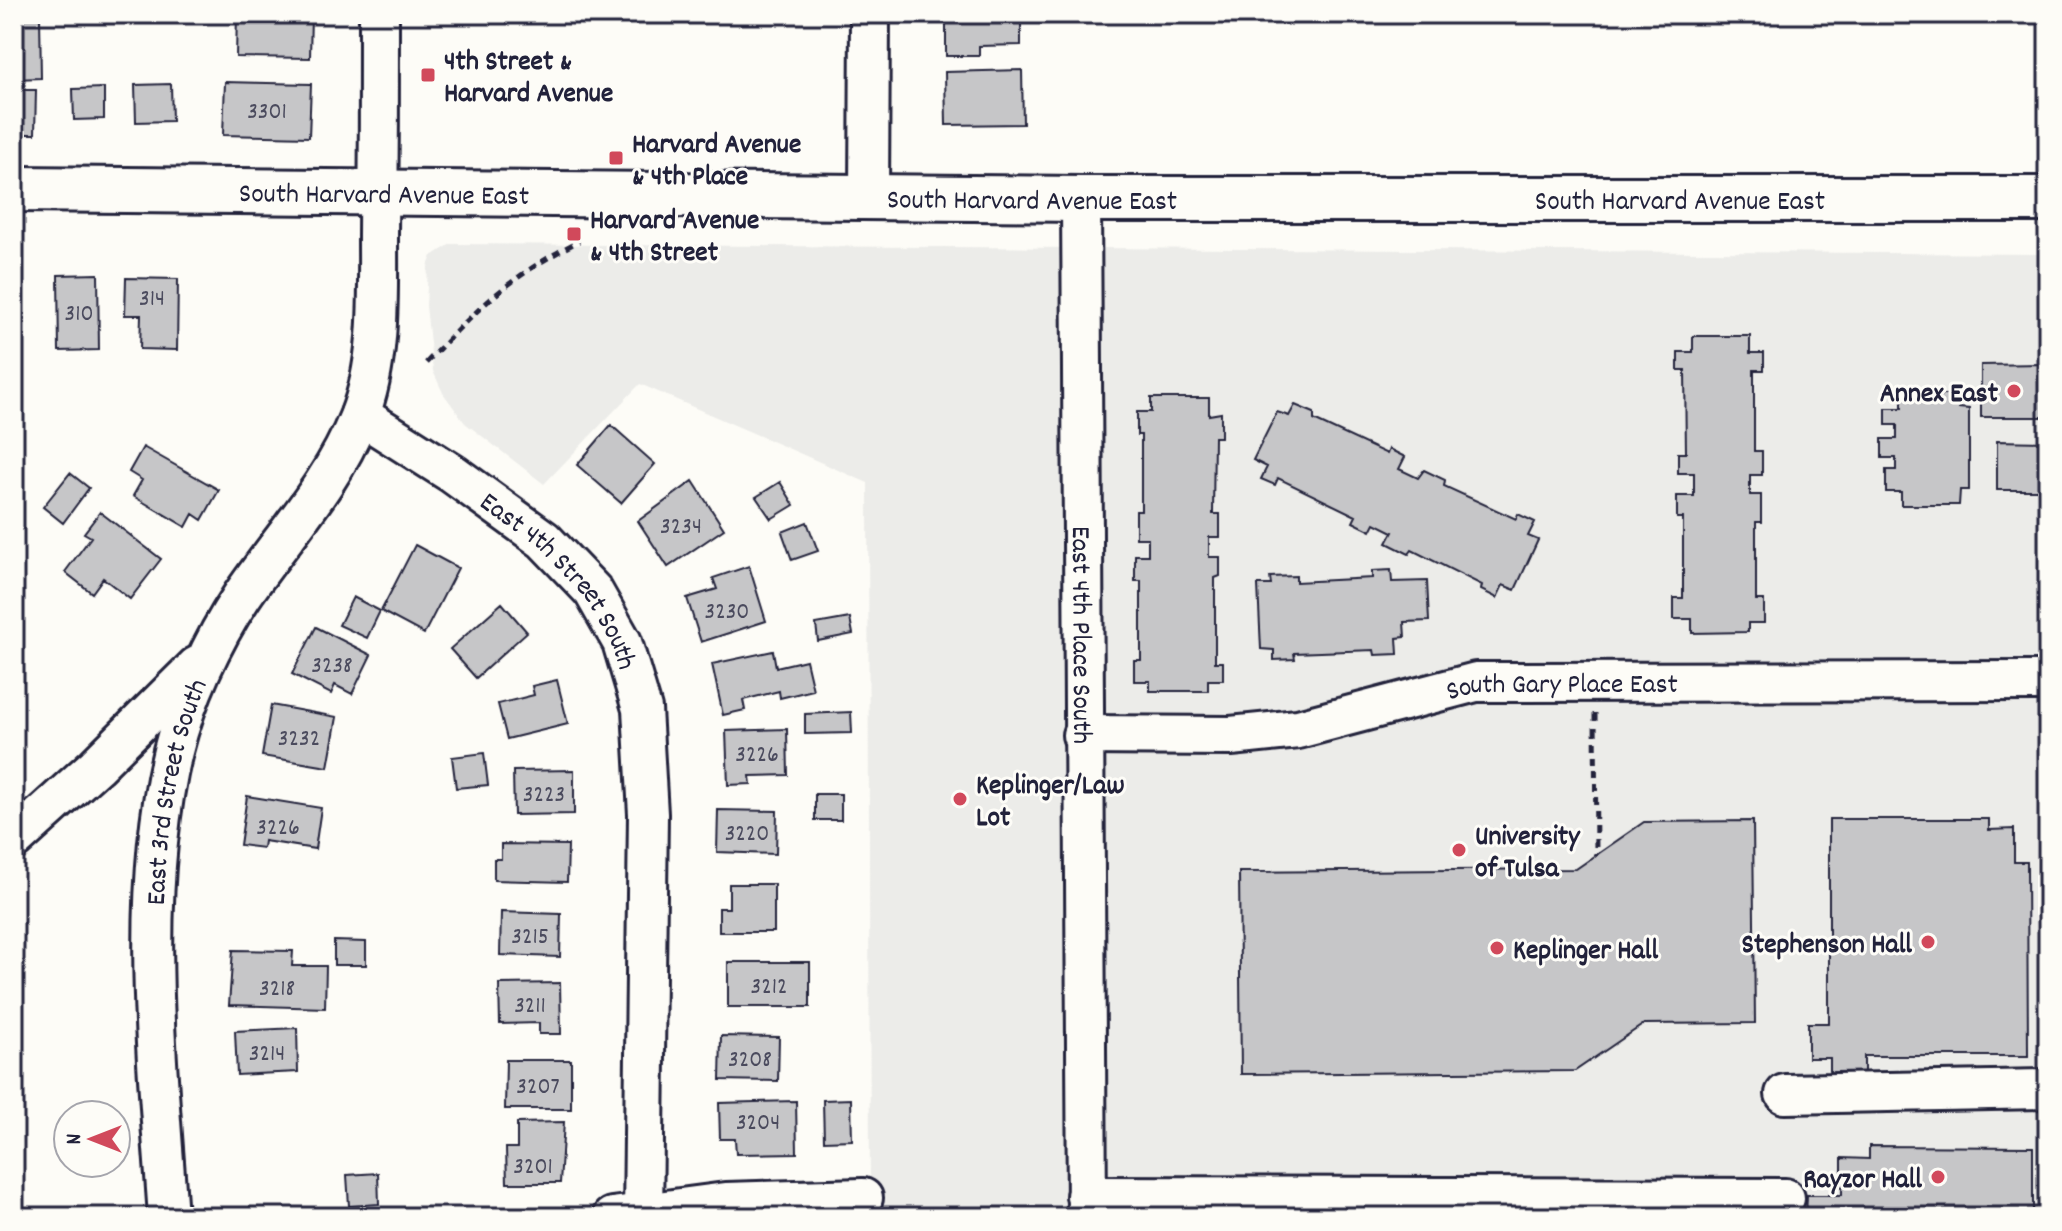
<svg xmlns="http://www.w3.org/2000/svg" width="2062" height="1231" font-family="Dekko,sans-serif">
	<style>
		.built { fill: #ecece9 }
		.building { fill: #c6c6c8; stroke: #22223b; stroke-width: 2 }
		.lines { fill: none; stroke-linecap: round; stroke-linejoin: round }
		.minor-casing { stroke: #22223b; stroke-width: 44 }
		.major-casing { stroke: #22223b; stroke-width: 50 }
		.path { stroke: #22223b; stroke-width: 5; stroke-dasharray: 8 6; stroke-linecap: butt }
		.minor { stroke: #fdfcf7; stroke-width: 38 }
		.major { stroke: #fdfcf7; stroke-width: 44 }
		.poi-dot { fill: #d1495b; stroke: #fdfcf7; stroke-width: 3 }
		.labels { text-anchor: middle; stroke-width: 6; stroke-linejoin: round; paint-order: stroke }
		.number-label { font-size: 24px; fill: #4b4b5e }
		.poi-label { font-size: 28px; font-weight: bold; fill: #22223b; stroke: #fdfcf7; text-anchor: start }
		.street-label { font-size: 28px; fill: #22223b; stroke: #fdfcf7 }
	</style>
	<rect width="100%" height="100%" fill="#fdfcf7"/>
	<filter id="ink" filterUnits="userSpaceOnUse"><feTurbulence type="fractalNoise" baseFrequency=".0125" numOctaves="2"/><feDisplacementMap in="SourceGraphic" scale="16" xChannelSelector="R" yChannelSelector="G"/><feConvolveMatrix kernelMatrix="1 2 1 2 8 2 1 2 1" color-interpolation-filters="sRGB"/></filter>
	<g filter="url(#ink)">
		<!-- built -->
		<path class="built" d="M451,244L2048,254V1217H870L868,483L640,384L544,484L465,423L443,393L433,371L426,306L428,266L432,256Z"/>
		<!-- building -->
		<path class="building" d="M237,14H311L310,58L236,57Z
			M946,14H1021V45L979,46V56H946Z
			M14,16H40L41,78L14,79Z
			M1022,70L1023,124L946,125L945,72Z
			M225,82L311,84L309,137L223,135Z
			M171,84L172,121L136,122L135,85Z
			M104,88V119L74,120L73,89Z
			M14,90H36L35,134H14Z
			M98,274L99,350L59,351L58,275Z
			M126,278L178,279L177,350L140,349L141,315H125Z
			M1693,336H1750V353H1764V370H1754V451H1762V475H1750V495H1761V522H1756V600H1764V623H1748V632L1692,633V619H1674V598H1683V518H1677V496H1694V473H1678V453H1686L1685,370H1678V352H1693Z
			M2048,364V417H1981V365Z
			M1902,395H1959V408L1969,409V490H1960L1959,505H1901V492H1886V470H1896V458H1882V439H1897V425H1886V408H1902Z
			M1151,398H1209V415L1221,413V437H1214L1213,514H1220V537H1209V557H1220V576L1215,578V662H1223V680H1208V691H1150V681H1134V660H1141V581H1135V555H1148V538H1136V511H1141V435H1137V412H1151Z
			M1295,405L1314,413V420L1387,454L1389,449L1405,457L1399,469L1418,478L1424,470L1445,480L1444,486L1516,519L1518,514L1535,522L1528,536L1538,540L1515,590L1503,585L1497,598L1481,590L1482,585L1412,550L1409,554L1387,543L1393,532L1375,523L1371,531L1353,522L1356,516L1278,478L1275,485L1261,479L1267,467L1253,460L1277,412L1289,416Z
			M611,425L655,464L621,503L577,465Z
			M1997,441L2048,442V490H1997Z
			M143,447L219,490L202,520L193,514L186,527L133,496L142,480L129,472Z
			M70,473L89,488L63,523L43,507Z
			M693,481L724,529L668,567L638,521Z
			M780,482L794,505L771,519L756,497Z
			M100,512L161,559L130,599L103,578L92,593L65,572L91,537L84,533Z
			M807,522L818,551L792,560L782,532Z
			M415,545L458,568L424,634L381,611Z
			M749,566L766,621L701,642L687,598L717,589L713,578Z
			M1391,570L1392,582L1427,581L1429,621L1404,622L1405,637L1397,638L1398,654L1375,655L1374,650L1294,653L1295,659L1274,660V650L1261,649L1258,585H1271L1270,577L1296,576V582L1372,578V571Z
			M353,597L380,611L367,638L339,625Z
			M502,603L527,632L476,678L450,649Z
			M850,618L853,634L818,641L816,624Z
			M316,627L371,655L352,694L335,685L331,694L292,674Z
			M773,651L776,667L806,660L813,690L780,698L779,691L743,700L745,710L723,715L712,664Z
			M557,680L568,724L507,739L498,704L534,695L532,686Z
			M271,705L337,717L328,767L262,756Z
			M851,712L852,733L805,734V714Z
			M787,729L788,775L750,776L751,784L728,785L726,731Z
			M484,753L488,785L456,788L452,757Z
			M574,770V814L514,815L513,771Z
			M815,794H841V820H815Z
			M247,796L321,808L315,849L264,841L263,848L240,845Z
			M718,810L777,811L776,854L717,852Z
			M1829,819H1989V830L2014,829V862H2027L2028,1056H1864V1079H1830V1058H1808V1023H1829Z
			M1753,821L1755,1023L1644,1024L1575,1071L1241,1074L1239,872L1576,869L1644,822Z
			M501,844L568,845L567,882L494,880V859H501Z
			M729,884H774V932H719V908H729Z
			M501,912L561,914L560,957L500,955Z
			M334,941L366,942V965H334Z
			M233,950L293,951L292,966H326L325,1008L229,1005Z
			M728,962H810V1007H728Z
			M560,983L561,1034H539V1023L500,1024L499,984Z
			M297,1028L298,1072L237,1075L235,1031Z
			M721,1036L779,1037L778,1081L720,1080Z
			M506,1060H571V1109H505Z
			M851,1099L852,1140L824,1141L823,1100Z
			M796,1101L797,1153L736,1154L735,1139H720L719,1103Z
			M564,1122L560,1183H507L506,1148H517V1123Z
			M1869,1146L2033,1147V1217H1806L1807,1195H1842V1158L1869,1159Z
			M378,1173L379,1204L349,1206L347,1175Z"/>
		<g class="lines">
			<defs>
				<g id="minor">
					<path d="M869,197L870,14"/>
					<path id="s1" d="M1081,199L1087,1217"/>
					<path id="s2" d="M360,415L453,474L544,540L593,591L622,642L642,709L648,814L643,1217"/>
					<path id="s3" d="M1082,735L1231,736L1298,729L1476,682L2048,681"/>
					<path d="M14,840L96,766L197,666"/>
					<path d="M1785,1094L2048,1089"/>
					<path d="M1086,1196L1785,1198"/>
					<path id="s4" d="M168,1217C158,1070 138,895 173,751C186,698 212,641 242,596C283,536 332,485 359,417C381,361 378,294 378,235C379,161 379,88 379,14"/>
					<path d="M612,1217L726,1202L863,1198"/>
				</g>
				<g id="major">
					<path id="s5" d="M14,189L1081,199H2048"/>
				</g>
			</defs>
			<!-- minor casing -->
			<use href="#minor" class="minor-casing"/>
			<!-- major casing -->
			<use href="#major" class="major-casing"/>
			<!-- path -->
			<path class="path" d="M426,363C476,309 513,274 579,241
				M1595,713L1596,855"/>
			<!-- minor -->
			<use href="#minor" class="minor"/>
			<!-- major -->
			<use href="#major" class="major"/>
		</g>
	</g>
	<!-- markers -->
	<g class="poi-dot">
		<rect x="420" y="67" width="16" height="16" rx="4"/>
		<rect x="608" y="150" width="16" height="16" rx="4"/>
		<rect x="566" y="226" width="16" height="16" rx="4"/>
		<circle cx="2014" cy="391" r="8"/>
		<circle cx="960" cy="799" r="8"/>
		<circle cx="1459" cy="850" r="8"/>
		<circle cx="1928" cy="942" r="8"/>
		<circle cx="1497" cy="948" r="8"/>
		<circle cx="1938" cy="1177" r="8"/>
	</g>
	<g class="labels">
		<!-- number labels -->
		<g class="number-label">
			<text x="267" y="118">3301</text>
			<text x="152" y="305">314</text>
			<text x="79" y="320">310</text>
			<text x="681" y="533">3234</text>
			<text x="727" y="618">3230</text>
			<text x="332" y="672">3238</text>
			<text x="299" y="745">3232</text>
			<text x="757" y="761">3226</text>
			<text x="544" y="801">3223</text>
			<text x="278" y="834">3226</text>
			<text x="747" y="840">3220</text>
			<text x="530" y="943">3215</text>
			<text x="769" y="993">3212</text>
			<text x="277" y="995">3218</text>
			<text x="530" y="1012">3211</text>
			<text x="267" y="1060">3214</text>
			<text x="750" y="1066">3208</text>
			<text x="538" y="1093">3207</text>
			<text x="758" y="1129">3204</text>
			<text x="533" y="1173">3201</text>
		</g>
		<!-- poi labels -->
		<g class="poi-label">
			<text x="444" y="69">4th Street &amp;<tspan x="444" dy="32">Harvard Avenue</tspan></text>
			<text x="632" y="152">Harvard Avenue<tspan x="632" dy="32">&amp; 4th Place</tspan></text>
			<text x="590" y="228">Harvard Avenue<tspan x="590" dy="32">&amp; 4th Street</tspan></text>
			<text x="1998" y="401" text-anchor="end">Annex East</text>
			<text x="976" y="793">Keplinger/Law<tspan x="976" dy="32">Lot</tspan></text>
			<text x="1475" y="844">University<tspan x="1475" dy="32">of Tulsa</tspan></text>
			<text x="1912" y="952" text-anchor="end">Stephenson Hall</text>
			<text x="1513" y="958">Keplinger Hall</text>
			<text x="1922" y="1187" text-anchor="end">Rayzor Hall</text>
		</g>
		<!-- street labels -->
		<g class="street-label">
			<text dy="10" stroke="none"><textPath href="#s5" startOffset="370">South Harvard Avenue East</textPath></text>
			<text dy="10" stroke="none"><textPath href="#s5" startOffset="1018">South Harvard Avenue East</textPath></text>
			<text dy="10" stroke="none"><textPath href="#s5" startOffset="1666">South Harvard Avenue East</textPath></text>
			<text dy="10" stroke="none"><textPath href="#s2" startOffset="264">East 4th Street South</textPath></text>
			<text dy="10" stroke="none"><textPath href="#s1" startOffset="436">East 4th Place South</textPath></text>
			<text dy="10" stroke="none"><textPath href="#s3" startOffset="486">South Gary Place East</textPath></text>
			<text dy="10" stroke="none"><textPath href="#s4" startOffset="428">East 3rd Street South</textPath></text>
		</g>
	</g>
	<!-- margin -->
	<rect width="2062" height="1231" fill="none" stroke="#fdfcf7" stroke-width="48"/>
	<rect x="24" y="24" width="2014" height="1183" fill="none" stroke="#22223b" stroke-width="3" filter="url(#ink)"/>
	<!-- north arrow -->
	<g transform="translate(92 1139) rotate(270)"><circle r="38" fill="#fdfcf7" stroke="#a5a5ac" stroke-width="2"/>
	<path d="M0-6L14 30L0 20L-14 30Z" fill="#d1495b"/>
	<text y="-12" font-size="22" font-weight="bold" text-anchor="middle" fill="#22223b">N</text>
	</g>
</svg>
